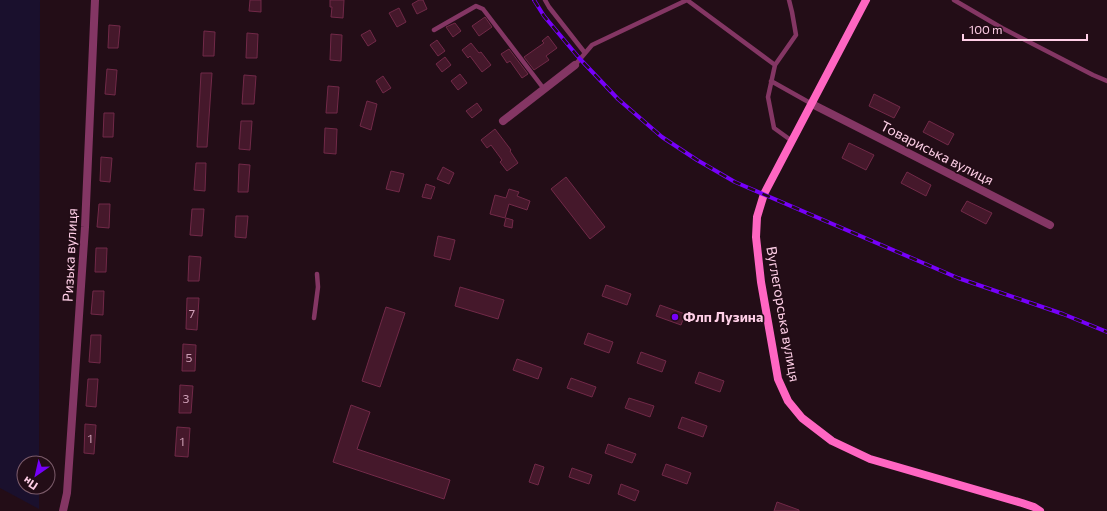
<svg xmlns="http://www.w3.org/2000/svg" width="1107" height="511" font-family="Commissioner,sans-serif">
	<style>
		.green { fill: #1a102d }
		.building { fill: #45182b; stroke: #712948 }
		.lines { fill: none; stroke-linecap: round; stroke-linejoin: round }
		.service { stroke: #843664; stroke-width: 4.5 }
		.minor { stroke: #843664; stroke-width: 8 }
		.secondary { stroke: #ff66c2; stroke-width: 8 }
		.rail-casing { stroke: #7600fa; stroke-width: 4 }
		.rail { stroke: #230d17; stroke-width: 2.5; stroke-dasharray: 8; stroke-linecap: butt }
		.poi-dot { fill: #7600fa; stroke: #230d17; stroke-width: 1.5 }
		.labels { text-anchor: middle; stroke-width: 3.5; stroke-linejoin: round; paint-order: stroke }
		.number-label { font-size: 12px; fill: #d0a1b8 }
		.street-label { font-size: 14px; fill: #ffcfe7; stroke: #230d17 }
		.poi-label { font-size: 14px; font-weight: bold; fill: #ffcfe7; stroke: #230d17; text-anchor: start }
	</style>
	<rect width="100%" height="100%" fill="#230d17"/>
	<!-- green -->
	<path class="green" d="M0,0H40L39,463H24V487H39V509L0,488Z"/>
	<!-- building -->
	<path class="building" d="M250,0H261V12L249,11Z
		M330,0H344L343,18L331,17L332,7H330Z
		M419,0H423L427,9L417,14L412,4Z
		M399,8L406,22L397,27L389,13Z
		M485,17L492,27L479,36L472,26Z
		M455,23L461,31L453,37L446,27Z
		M109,25L120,26L118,48H108Z
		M370,30L376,41L368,46L361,35Z
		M204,31L215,32L214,56H203Z
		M247,33L258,34L257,58H246Z
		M331,34L342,35L341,61L330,60Z
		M548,36L557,48L546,56L549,60L534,70L524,57L544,43L542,41Z
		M437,40L445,51L438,56L430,45Z
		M471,43L479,53L481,52L491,65L482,72L470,56L468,58L462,50Z
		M509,49L528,74L522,78L510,61L507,63L501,54Z
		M445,57L451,65L442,72L436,64Z
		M107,69L117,70L115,95L105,94Z
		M201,73H212L207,147H197Z
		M460,74L467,83L458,90L451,81Z
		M244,75L256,76L254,104H242Z
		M383,76L391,88L383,93L376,81Z
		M328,86L339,87L337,113H326Z
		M874,94L900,107L894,118L869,106Z
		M367,101L377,104L371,130L360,126Z
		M477,103L482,110L472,118L466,111Z
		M104,113H114L113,137H103Z
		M241,121H252L250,150L239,149Z
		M929,121L954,134L948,145L923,132Z
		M325,128L337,129L336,154L324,153Z
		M495,129L511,150L510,151L518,163L507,171L500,162L502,160L491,145L487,148L481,140Z
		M849,143L874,155L866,170L842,158Z
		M101,157L112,158L110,182L100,181Z
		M196,163H206L205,191L194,190Z
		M239,164L250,165L248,192H238Z
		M443,167L454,173L449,184L437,179Z
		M391,171L404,174L399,192L386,189Z
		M907,172L931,185L926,196L901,183Z
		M566,177L605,227L590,239L551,189Z
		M426,184L435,187L431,199L422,197Z
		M509,189L519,192L517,196L530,201L527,210L509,204L505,218L490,214L495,195L506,198Z
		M967,201L992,213L986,224L961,211Z
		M99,204H110L109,228L97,227Z
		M192,209H204L202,236L190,235Z
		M236,216H248L246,238L235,237Z
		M506,218L513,220L512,228L504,226Z
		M438,236L455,240L450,260L434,256Z
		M96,248H107L106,272H95Z
		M189,256L201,257L199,281H188Z
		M606,285L631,294L627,305L602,296Z
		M460,287L504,300L498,319L455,306Z
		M93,291H104L103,315L91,314Z
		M187,298H199L197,330L186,329Z
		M660,305L685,314L681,325L656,316Z
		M386,307L405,313L380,387L362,381Z
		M588,333L613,342L609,353L584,344Z
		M91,335H101L100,363L89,362Z
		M183,344L196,345L195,371H182Z
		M641,352L666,361L662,372L637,363Z
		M517,359L542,368L538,379L513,370Z
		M699,372L724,381L720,392L695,383Z
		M571,378L596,387L592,397L567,388Z
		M88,379H98L96,407L86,406Z
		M180,385L193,386L191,413H179Z
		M629,398L654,406L650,417L625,408Z
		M351,405L370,412L357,449L450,480L444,499L333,462Z
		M682,417L707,426L703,437L678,428Z
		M85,424L96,425L94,454L84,453Z
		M177,427L190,428L188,457L175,456Z
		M608,444L636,454L632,463L605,453Z
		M535,464L544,467L538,485L529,482Z
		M666,464L691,473L687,484L662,475Z
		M572,468L592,475L589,484L569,477Z
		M621,484L639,491L635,501L618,494Z
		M777,502L799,510V511H774Z"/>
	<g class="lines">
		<!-- service -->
		<path class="service" d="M545,0L549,7L585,53
			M789,0L792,12L796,35L775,65L768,97L774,128L792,141
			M954,0L1002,28L1093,75L1107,81
			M434,30L476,6L483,9L544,89
			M575,65L592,45L687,0L775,65
			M771,81L812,104
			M314,318L318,287L317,274"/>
		<!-- minor -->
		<path class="minor" d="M812,104L1050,225
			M503,121L575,65
			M63,511L67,493L85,227L95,0"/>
		<!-- secondary -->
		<path class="secondary" d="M866,0L764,194L757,217L756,237L761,282L778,379L788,401L802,418L832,441L870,459L1022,503L1034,507L1040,511"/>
		<defs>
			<path id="rail" d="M534,0L544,16L580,59L618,99L662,137L697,160L735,182L958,278L1063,314L1107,332"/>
		</defs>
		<!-- rail casing -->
		<use href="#rail" class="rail-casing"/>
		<!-- rail -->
		<use href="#rail" class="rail"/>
	</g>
	<!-- markers -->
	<circle class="poi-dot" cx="675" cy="317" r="4"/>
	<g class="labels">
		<!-- number labels -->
		<g class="number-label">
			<text x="192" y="318">7</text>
			<text x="189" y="362">5</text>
			<text x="186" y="403">3</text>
			<text x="90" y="443">1</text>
			<text x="182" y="446">1</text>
		</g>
		<!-- street labels -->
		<g class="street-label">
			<text transform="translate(937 153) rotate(27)" y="5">Товариська вулиця</text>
			<text transform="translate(70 255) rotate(-87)" y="5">Ризька вулиця</text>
			<text transform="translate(783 314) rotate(80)" y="5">Вуглегорська вулиця</text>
		</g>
		<!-- poi labels -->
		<g class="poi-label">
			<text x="683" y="322">Флп Лузина</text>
		</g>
	</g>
	<!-- north arrow -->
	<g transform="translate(36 475) rotate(214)"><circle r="19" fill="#230d17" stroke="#7b5b6a"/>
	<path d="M0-3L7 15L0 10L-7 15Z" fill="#7600fa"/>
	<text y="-6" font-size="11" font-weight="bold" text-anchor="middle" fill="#ffcfe7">Пн</text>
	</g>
	<!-- scale -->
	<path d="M963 34v6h124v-6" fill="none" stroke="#ffcfe7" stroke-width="2"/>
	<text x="969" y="34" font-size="12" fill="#ffcfe7" stroke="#230d17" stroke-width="3" paint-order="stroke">100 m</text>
</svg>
